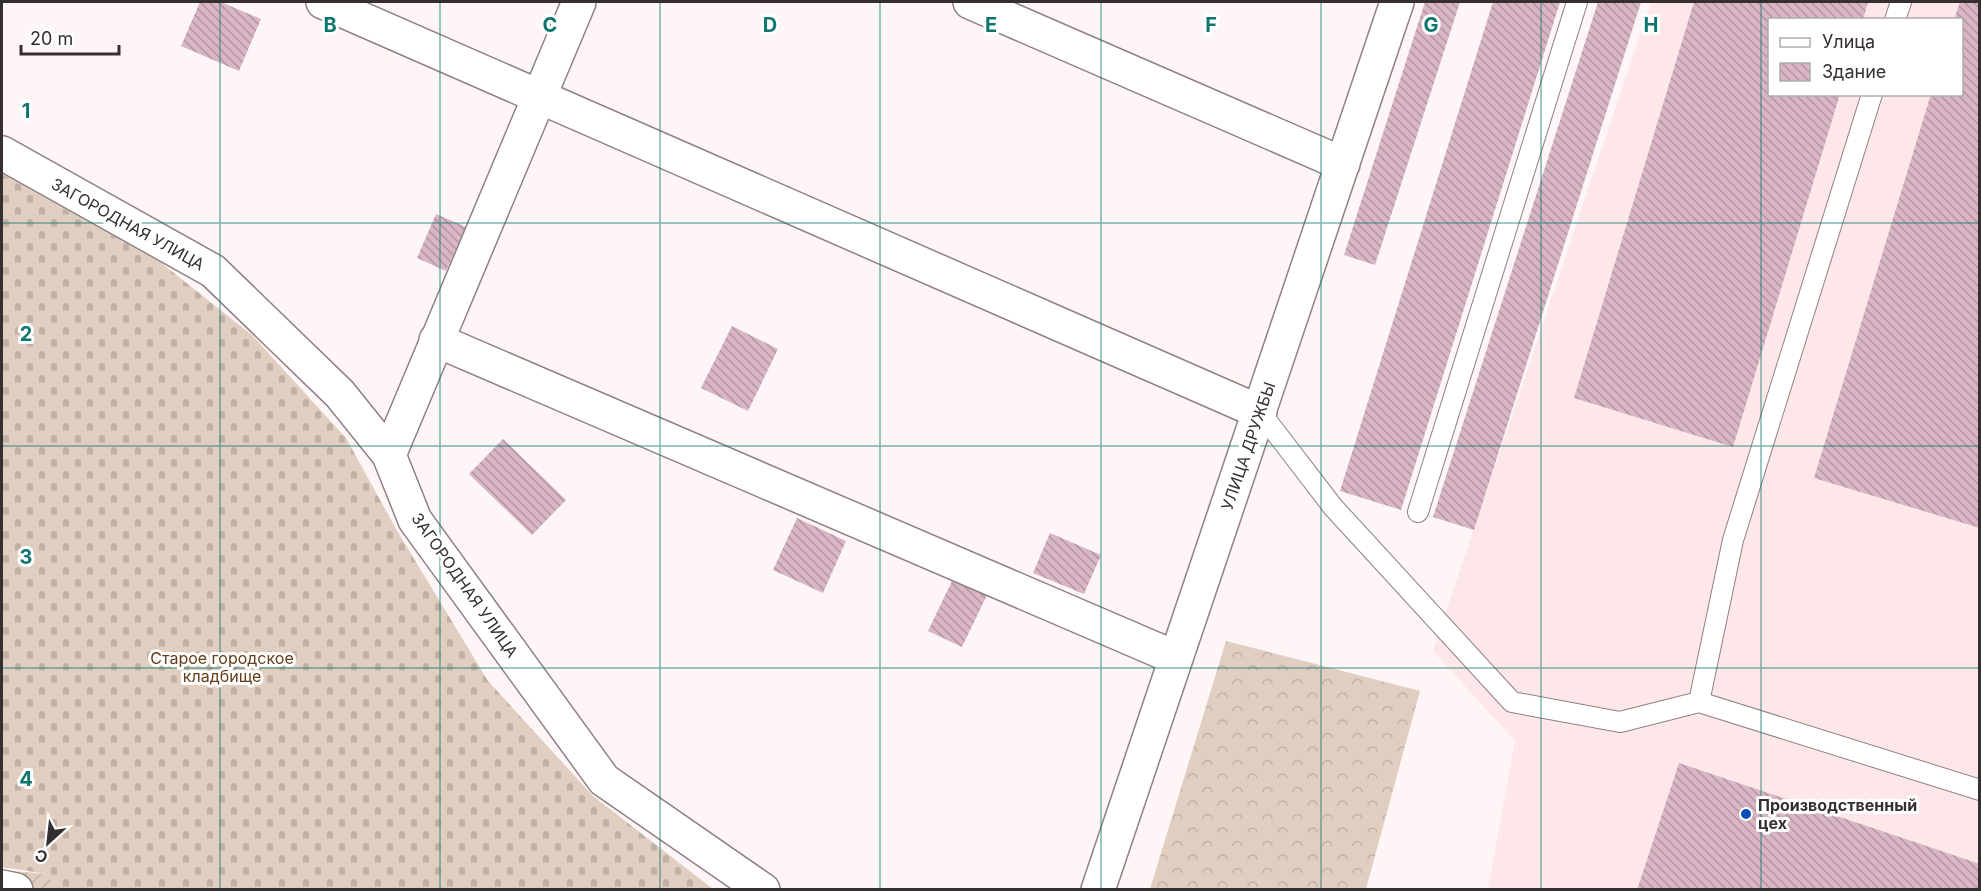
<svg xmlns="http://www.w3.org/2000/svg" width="1981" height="891" font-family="Inter,sans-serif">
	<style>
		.built { fill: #fde7e8; fill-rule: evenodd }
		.forest { fill: url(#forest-crowns) }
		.cemetery { fill: url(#cemetery-stones) }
		.garden { fill: url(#garden-furrows) }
		.building { fill: url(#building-back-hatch) }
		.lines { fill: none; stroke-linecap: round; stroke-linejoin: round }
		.lane-casing { stroke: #908081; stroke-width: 22 }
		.street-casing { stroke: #908081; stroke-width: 36 }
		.lane { stroke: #fff; stroke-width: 20 }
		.street { stroke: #fff; stroke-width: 33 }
		.grid { fill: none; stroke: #0f766e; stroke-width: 1.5; stroke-opacity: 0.55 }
		.poi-dot { fill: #0b4db8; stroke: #fff; stroke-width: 2 }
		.labels { text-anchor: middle; stroke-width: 6; stroke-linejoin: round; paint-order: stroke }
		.street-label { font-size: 16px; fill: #362f2f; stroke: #fff }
		.park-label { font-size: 16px; fill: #653d1a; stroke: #fff }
		.poi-label { font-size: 16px; font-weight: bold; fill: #362f2f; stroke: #fff; text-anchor: start }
		.grid-label { font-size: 20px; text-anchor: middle; font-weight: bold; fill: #0f766e; stroke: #fff; stroke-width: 6; stroke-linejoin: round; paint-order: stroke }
	</style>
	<defs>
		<pattern id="forest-crowns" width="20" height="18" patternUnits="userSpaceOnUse" patternTransform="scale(1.5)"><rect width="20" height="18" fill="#e0cec0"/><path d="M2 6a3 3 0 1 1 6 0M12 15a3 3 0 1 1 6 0" fill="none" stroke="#c1b1a5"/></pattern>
		<pattern id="cemetery-stones" width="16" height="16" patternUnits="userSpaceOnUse" patternTransform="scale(1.5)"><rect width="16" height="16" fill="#e0cec0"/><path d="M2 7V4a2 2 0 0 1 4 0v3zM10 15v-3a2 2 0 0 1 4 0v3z" fill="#c1b1a5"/></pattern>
		<pattern id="garden-furrows" width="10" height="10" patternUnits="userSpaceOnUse" patternTransform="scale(1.5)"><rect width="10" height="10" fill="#e0cec0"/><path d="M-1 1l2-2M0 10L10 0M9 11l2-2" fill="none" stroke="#c1b1a5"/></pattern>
		<pattern id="building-back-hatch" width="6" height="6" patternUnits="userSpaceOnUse" patternTransform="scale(1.5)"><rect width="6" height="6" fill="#d9b6c5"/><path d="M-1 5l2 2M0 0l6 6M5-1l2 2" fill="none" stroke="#b194a0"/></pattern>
	</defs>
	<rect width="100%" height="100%" fill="#fdf5f6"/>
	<!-- built -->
	<path class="built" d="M1651,2H1979V889H1488L1515,741L1433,651ZM1770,20H1962V94H1770Z"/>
	<!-- forest -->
	<path class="forest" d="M1226,641L1420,691L1366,889H1150Z"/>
	<!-- cemetery -->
	<path class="cemetery" d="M2,174L160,262L252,335L346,438L396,529L488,681L593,796L713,889L56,890L47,874L2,867Z"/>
	<!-- garden -->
	<path class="garden" d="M2,870L47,874L56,889H2Z"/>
	<!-- building -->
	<path class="building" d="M200,2H221L261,19L239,71L181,46Z
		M1425,2H1460L1375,265L1344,255Z
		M1493,2H1560L1401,510L1340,491Z
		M1598,2H1641L1474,530L1433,517Z
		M1694,2H1868L1863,20H1770V94H1840L1733,447L1574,398Z
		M1960,2H1980V528L1814,478L1931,94H1962V20H1954Z
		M436,214L466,227L446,271L417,258Z
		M732,326L778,349L748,411L701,388Z
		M503,439L566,500L532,535L469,474Z
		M797,518L846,541L823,593L773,570Z
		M1050,533L1101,555L1084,594L1033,573Z
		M953,579L987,595L962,647L928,631Z
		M1679,763L1980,864V890H1637Z"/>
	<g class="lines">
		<defs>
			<path id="lane" d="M1895,20L1901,2
				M1260,412L1333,507L1512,702L1620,722L1699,702L1980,790
				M1418,512L1577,2
				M1699,702L1733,540L1872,94"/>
			<path id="street" d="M323,2L1260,412
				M970,2L1343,164
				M2,153L213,271L340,394L389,455L415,520L604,780L763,890
				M436,340L1176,658
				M389,455L579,2
				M2,887L16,890
				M1098,890L1397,2"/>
		</defs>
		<!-- lane casing -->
		<use href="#lane" class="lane-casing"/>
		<!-- street casing -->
		<use href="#street" class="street-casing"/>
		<!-- lane -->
		<use href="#lane" class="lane"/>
		<!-- street -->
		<use href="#street" class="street"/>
	</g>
	<!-- grid -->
	<path class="grid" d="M220,2V890M440,2V890M660,2V890M880,2V890M1101,2V890M1321,2V890M1541,2V890M1761,2V890M2,223H1980M2,446H1980M2,668H1980"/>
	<!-- markers -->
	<circle class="poi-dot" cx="1746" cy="814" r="6"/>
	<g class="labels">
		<!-- street labels -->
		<g class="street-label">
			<text transform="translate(128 224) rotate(29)" y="6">ЗАГОРОДНАЯ УЛИЦА</text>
			<text transform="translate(1248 446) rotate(-71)" y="6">УЛИЦА ДРУЖБЫ</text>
			<text transform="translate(465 585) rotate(55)" y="6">ЗАГОРОДНАЯ УЛИЦА</text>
		</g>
		<!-- park labels -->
		<g class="park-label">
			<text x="222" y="664">Старое городское<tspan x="222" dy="18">кладбище</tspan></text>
		</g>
		<!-- poi labels -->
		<g class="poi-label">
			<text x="1758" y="811">Производственный<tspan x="1758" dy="18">цех</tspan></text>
		</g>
	</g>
	<g class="grid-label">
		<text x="330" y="32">B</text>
		<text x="550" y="32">C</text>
		<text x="770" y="32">D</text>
		<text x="991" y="32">E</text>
		<text x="1211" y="32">F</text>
		<text x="1431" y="32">G</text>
		<text x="1651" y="32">H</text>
		<text x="26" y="118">1</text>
		<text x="26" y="341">2</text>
		<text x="26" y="564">3</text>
		<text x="26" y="786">4</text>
	</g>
	<!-- border -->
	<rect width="1981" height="891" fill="none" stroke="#362f2f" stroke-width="6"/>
	<!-- legend -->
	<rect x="1768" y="18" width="195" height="78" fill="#ffffff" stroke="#afacac" stroke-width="1.5"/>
	<rect x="1780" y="38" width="30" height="9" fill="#ffffff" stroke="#afacac" stroke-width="1.5"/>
	<text x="1822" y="48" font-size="18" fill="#362f2f">Улица</text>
	<rect x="1780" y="63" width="30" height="18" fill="url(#building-back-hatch)" stroke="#afacac" stroke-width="1.5"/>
	<text x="1822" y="78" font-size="18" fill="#362f2f">Здание</text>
	<!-- north arrow -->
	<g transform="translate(48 843) rotate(207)" stroke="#ffffff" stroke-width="4.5" paint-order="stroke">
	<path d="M0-4.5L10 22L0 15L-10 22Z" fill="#362f2f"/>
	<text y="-9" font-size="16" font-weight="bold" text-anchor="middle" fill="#362f2f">С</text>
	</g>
	<!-- scale -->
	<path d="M21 45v9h98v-9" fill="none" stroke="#362f2f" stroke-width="3"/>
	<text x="30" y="45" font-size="18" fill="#362f2f" stroke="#ffffff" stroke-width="4.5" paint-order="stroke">20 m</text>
</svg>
